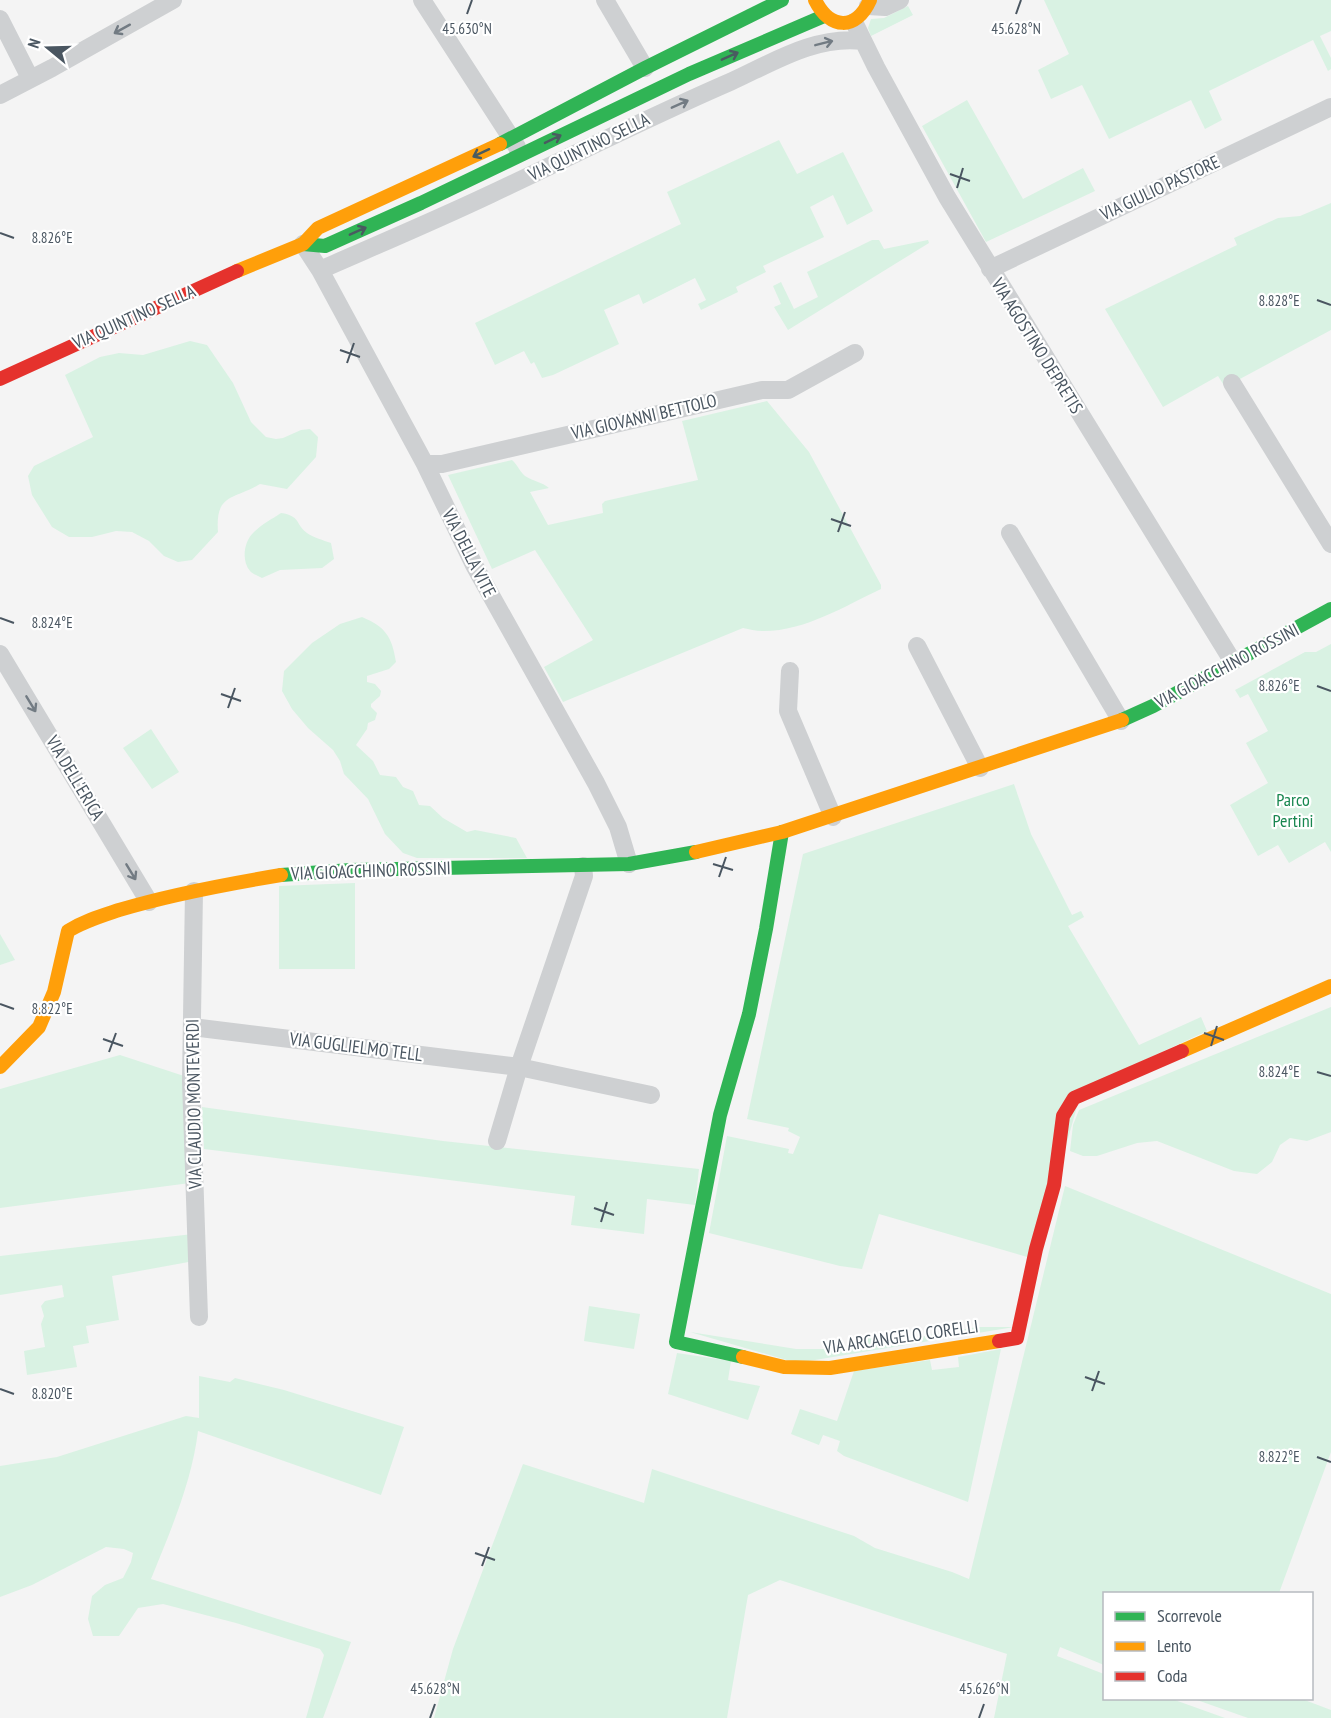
<svg xmlns="http://www.w3.org/2000/svg" width="1331" height="1718" font-family="'PT Sans Narrow',sans-serif">
	<style>
		.green { fill: #d9f2e3 }
		.lines { fill: none; stroke-linecap: round; stroke-linejoin: round }
		.street { stroke: #ced0d2; stroke-width: 18 }
		.fast { stroke: #30b455; stroke-width: 14 }
		.slow { stroke: #ff9f0a; stroke-width: 14 }
		.jam { stroke: #e5322d; stroke-width: 14 }
		.oneway { stroke: #727b83 }
		.oneway2 { stroke: #495b60 }
		.ticks { fill: none; stroke: #4a5661; stroke-width: 2 }
		.labels { text-anchor: middle; stroke-width: 4.5; stroke-linejoin: round; paint-order: stroke }
		.street-label { font-size: 18px; fill: #4a5661; stroke: #fff }
		.park-label { font-size: 18px; fill: #17864f; stroke: #fff }
		.ticks-label { font-size: 15px; text-anchor: middle; fill: #4a5661; stroke: #fff; stroke-width: 4.5; stroke-linejoin: round; paint-order: stroke }
	</style>
	<rect width="100%" height="100%" fill="#f4f4f4"/>
	<!-- green -->
	<path class="green" d="M1044,0H1331V31L1320,36L1331,58V69L1328,71L1313,40L1209,91L1222,120L1205,129L1191,100L1109,139L1082,85L1051,99L1038,70L1069,54Z
		M908,6L913,15L871,36L868,28L871,19L884,18Z
		M967,100L1023,199L1083,168L1095,191L986,242L922,126Z
		M779,140L797,174L843,152L873,211L847,225L833,195L810,207L824,237L763,266L766,272L736,287L738,292L701,310L698,304L706,300L695,278L643,304L639,294L604,310L619,344L553,375L542,378L534,362L531,364L524,351L495,365L475,323L681,224L667,192Z
		M1331,203V330L1225,387L1218,376L1163,407L1105,309L1237,245L1234,238L1278,218L1300,216Z
		M872,240H879L884,249L928,240L929,243L788,330L774,307L781,304L773,286L781,282L794,309L818,297L807,272Z
		M190,341L207,345L233,383L251,422L266,437L276,439L283,438L301,430L310,429L318,437L316,457L287,489L260,484C234,500 215,493 218,532L192,560L178,562L164,556L149,541L132,532L116,531L92,537H69L52,527L32,495L28,476L34,466L93,437L65,375L100,357L119,353L143,355Z
		M767,401L809,452L881,585V589C845,606 803,632 762,631C756,631 749,629 743,628L563,702L544,667L593,640L535,550L492,569L448,475L512,460C518,465 519,471 525,476C533,481 542,482 549,488L530,492L548,525L603,513L602,504L605,501L698,480L682,421Z
		M281,513C301,516 295,524 307,533C314,538 323,540 331,543L334,559L322,568L280,570L262,578C258,576 253,574 250,571C241,560 244,541 254,532C262,524 272,519 281,513Z
		M362,617C386,627 392,637 396,662L389,669L367,676V682L375,684L381,691L380,696L371,704V707L377,713L375,720L368,723L367,729L356,745L373,761L380,775L396,777L403,787L413,791L419,805L430,806L443,818L467,832L475,830L516,838L527,858H417L403,853L385,834L368,799L344,774L340,761L333,750L308,728L292,709L282,691L284,671L312,643L340,624Z
		M1331,644V852L1325,842L1289,863L1278,845L1258,856L1230,805L1268,783L1246,743L1268,731L1248,694L1240,698L1235,690L1305,652H1316Z
		M151,729L179,772L152,789L123,748Z
		M1014,784L1031,834L1072,915L1081,911L1084,917L1068,926L1139,1045L1201,1017L1207,1031L1082,1089L1034,1259L879,1214L862,1269L840,1266L709,1233L727,1136L789,1149L788,1153L793,1154L800,1137L788,1131L789,1128L747,1119L803,854Z
		M355,883V969H279V886Z
		M0,934L15,960L0,965Z
		M1331,1007V1132L1307,1141L1290,1138L1280,1145L1272,1162L1257,1174L1234,1171L1157,1141L1137,1143L1097,1156H1083L1070,1151L1073,1125L1079,1110Z
		M120,1055L187,1077L190,1183L0,1208V1089Z
		M202,1107L443,1141L699,1169L695,1205L647,1199L644,1234L571,1225L575,1196L204,1149Z
		M1065,1186L1331,1294V1452L1279,1593L1104,1594V1665L1060,1647L1057,1656L1104,1674V1698L1172,1699L1225,1718H994L1007,1654L780,1580L748,1595L727,1718H434L453,1649L523,1464L644,1503L652,1469L854,1536L875,1548L952,1572L969,1579Z
		M193,1234L194,1261L112,1276L119,1320L86,1326L89,1343L73,1346L77,1367L27,1375L24,1351L45,1347L41,1324L44,1316L41,1306L45,1301L64,1297L62,1285L0,1295V1256Z
		M589,1306L640,1314L634,1349L584,1341Z
		M977,1327H1014L797,1363L690,1332L796,1349H848L866,1338L919,1337Z
		M1001,1349L968,1502L844,1456L837,1451L840,1441L823,1435L819,1445L791,1434L800,1409L837,1421L854,1371L930,1360L932,1370L959,1367L958,1357Z
		M677,1353L731,1361L728,1380L760,1386L748,1420L668,1394Z
		M199,1376L230,1382L235,1378L284,1390L404,1427L381,1495L198,1431C192,1482 170,1532 151,1579L351,1642L323,1718H306L324,1655L320,1649L236,1623L163,1604L138,1608L119,1636H93L88,1619L92,1596L105,1585L123,1578L131,1562L133,1553L124,1549L106,1547L32,1585L0,1597V1466L57,1457L186,1416L199,1418Z
		M1194,1699H1302L1331,1710V1718H1248Z"/>
	<g class="lines">
		<!-- street -->
		<path class="street" d="M422,0L517,147
			M605,0L645,68
			M868,6L885,7L900,0
			M0,19L30,78
			M854,22L876,67L947,197L1233,662
			M0,95L52,68L173,0
			M303,244L320,270L425,464L474,565L596,783L618,827L629,864
			M990,269L1331,107
			M320,270C377,245 434,221 491,194C570,157 649,117 730,82C772,63 815,35 863,41
			M1232,383L1331,544
			M425,464H442L762,390H788L855,353
			M1010,533L1121,721
			M917,646L980,768
			M0,654L149,902
			M790,671L788,711L833,817
			M194,891L191,1081L199,1317
			M192,1027L519,1067L651,1095
			M497,1141L519,1067L584,876L583,866"/>
		<!-- fast -->
		<path class="fast" d="M500,144L645,68L782,0
			M303,244L325,246L421,203L689,74L824,16
			M1122,720L1153,706L1331,609
			M281,875L351,870L629,864L696,852
			M743,1357L676,1342L720,1115L749,1014L766,929L782,832"/>
		<!-- slow -->
		<path class="slow" d="M815,0C830,30 856,31 870,0
			M237,271L303,244L318,228L500,144
			M696,852L782,832L1122,720
			M1182,1051L1331,986
			M0,1067L39,1027L54,992L68,931C84,921 101,916 119,910C172,894 227,884 281,875
			M743,1357L784,1367L830,1368L999,1341"/>
		<!-- jam -->
		<path class="jam" d="M0,379L237,271
			M999,1341L1017,1338L1036,1249L1054,1185L1063,1116L1074,1098L1182,1051"/>
	</g>
	<!-- one-way arrows -->
	<defs><path id="oneway-shaft" d="M-6 0H5M1.5-3L5.5 0L1.5 3" fill="none" stroke-width="1.6" stroke-linecap="round" stroke-linejoin="round" transform="scale(1.5)"/></defs>
	<g class="oneway">
		<use href="#oneway-shaft" transform="translate(122 29) rotate(151)"/>
		<use href="#oneway-shaft" transform="translate(824 43) rotate(-14)"/>
		<use href="#oneway-shaft" transform="translate(680 104) rotate(-24)"/>
		<use href="#oneway-shaft" transform="translate(31 704) rotate(59)"/>
		<use href="#oneway-shaft" transform="translate(131 872) rotate(59)"/>
	</g>
	<g class="oneway2">
		<use href="#oneway-shaft" transform="translate(730 56) rotate(-24)"/>
		<use href="#oneway-shaft" transform="translate(553 139) rotate(-26)"/>
		<use href="#oneway-shaft" transform="translate(481 153) rotate(155)"/>
		<use href="#oneway-shaft" transform="translate(358 231) rotate(-24)"/>
	</g>
	<!-- ticks -->
	<path class="ticks" d="M467,14L472,0M1016,14L1021,0M950,174L970,181M957,188L963,168M0,233L14,238M1317,300L1331,305M340,350L360,357M347,363L354,343M831,519L851,526M838,532L845,512M0,618L14,623M1317,686L1331,691M221,694L241,701M228,708L235,688M713,864L733,870M719,877L726,857M0,1004L14,1009M1204,1033L1224,1040M103,1039L123,1046M1211,1046L1217,1026M109,1052L116,1033M1317,1072L1331,1076M594,1208L614,1215M601,1222L607,1202M1085,1377L1105,1384M0,1389L14,1394M1092,1391L1099,1371M1317,1457L1331,1462M475,1553L495,1560M482,1566L489,1547M430,1718L435,1704M979,1718L984,1704"/>
	<g class="labels">
		<!-- street labels -->
		<g class="street-label">
			<text transform="translate(589 147) rotate(-26)" y="6">VIA QUINTINO SELLA</text>
			<text transform="translate(1160 188) rotate(-25)" y="6">VIA GIULIO PASTORE</text>
			<text transform="translate(134 317) rotate(-24)" y="6">VIA QUINTINO SELLA</text>
			<text transform="translate(1037 346) rotate(58)" y="6">VIA AGOSTINO DEPRETIS</text>
			<text transform="translate(644 417) rotate(-13)" y="6">VIA GIOVANNI BETTOLO</text>
			<text transform="translate(469 553) rotate(63)" y="6">VIA DELLA VITE</text>
			<text transform="translate(1227 666) rotate(-28)" y="6">VIA GIOACCHINO ROSSINI</text>
			<text transform="translate(75 778) rotate(59)" y="6">VIA DELL'ERICA</text>
			<text transform="translate(371 871) rotate(-2)" y="6">VIA GIOACCHINO ROSSINI</text>
			<text transform="translate(356 1047) rotate(7)" y="6">VIA GUGLIELMO TELL</text>
			<text transform="translate(194 1104) rotate(-91)" y="6">VIA CLAUDIO MONTEVERDI</text>
			<text transform="translate(901 1337) rotate(-8)" y="6">VIA ARCANGELO CORELLI</text>
		</g>
		<!-- park labels -->
		<g class="park-label">
			<text x="1293" y="806">Parco<tspan x="1293" dy="21">Pertini</tspan></text>
		</g>
	</g>
	<g class="ticks-label">
		<text x="467" y="34">45.630°N</text>
		<text x="1016" y="34">45.628°N</text>
		<text x="52" y="243">8.826°E</text>
		<text x="1279" y="306">8.828°E</text>
		<text x="52" y="628">8.824°E</text>
		<text x="1279" y="691">8.826°E</text>
		<text x="52" y="1014">8.822°E</text>
		<text x="1279" y="1077">8.824°E</text>
		<text x="52" y="1399">8.820°E</text>
		<text x="1279" y="1462">8.822°E</text>
		<text x="435" y="1694">45.628°N</text>
		<text x="984" y="1694">45.626°N</text>
	</g>
	<!-- legend -->
	<rect x="1103" y="1592" width="210" height="108" fill="#ffffff" stroke="#b7bbc0" stroke-width="1.5"/>
	<rect x="1115" y="1612" width="30" height="9" fill="#30b455" stroke="#b7bbc0" stroke-width="1.5"/>
	<text x="1157" y="1622" font-size="18" fill="#4a5661">Scorrevole</text>
	<rect x="1115" y="1642" width="30" height="9" fill="#ff9f0a" stroke="#b7bbc0" stroke-width="1.5"/>
	<text x="1157" y="1652" font-size="18" fill="#4a5661">Lento</text>
	<rect x="1115" y="1672" width="30" height="9" fill="#e5322d" stroke="#b7bbc0" stroke-width="1.5"/>
	<text x="1157" y="1682" font-size="18" fill="#4a5661">Coda</text>
	<!-- north arrow -->
	<g transform="translate(48 48) rotate(289)" stroke="#ffffff" stroke-width="4.5" paint-order="stroke">
	<path d="M0-4.5L10 22L0 15L-10 22Z" fill="#4a5661"/>
	<text y="-9" font-size="16" font-weight="bold" text-anchor="middle" fill="#4a5661">N</text>
	</g>
</svg>
